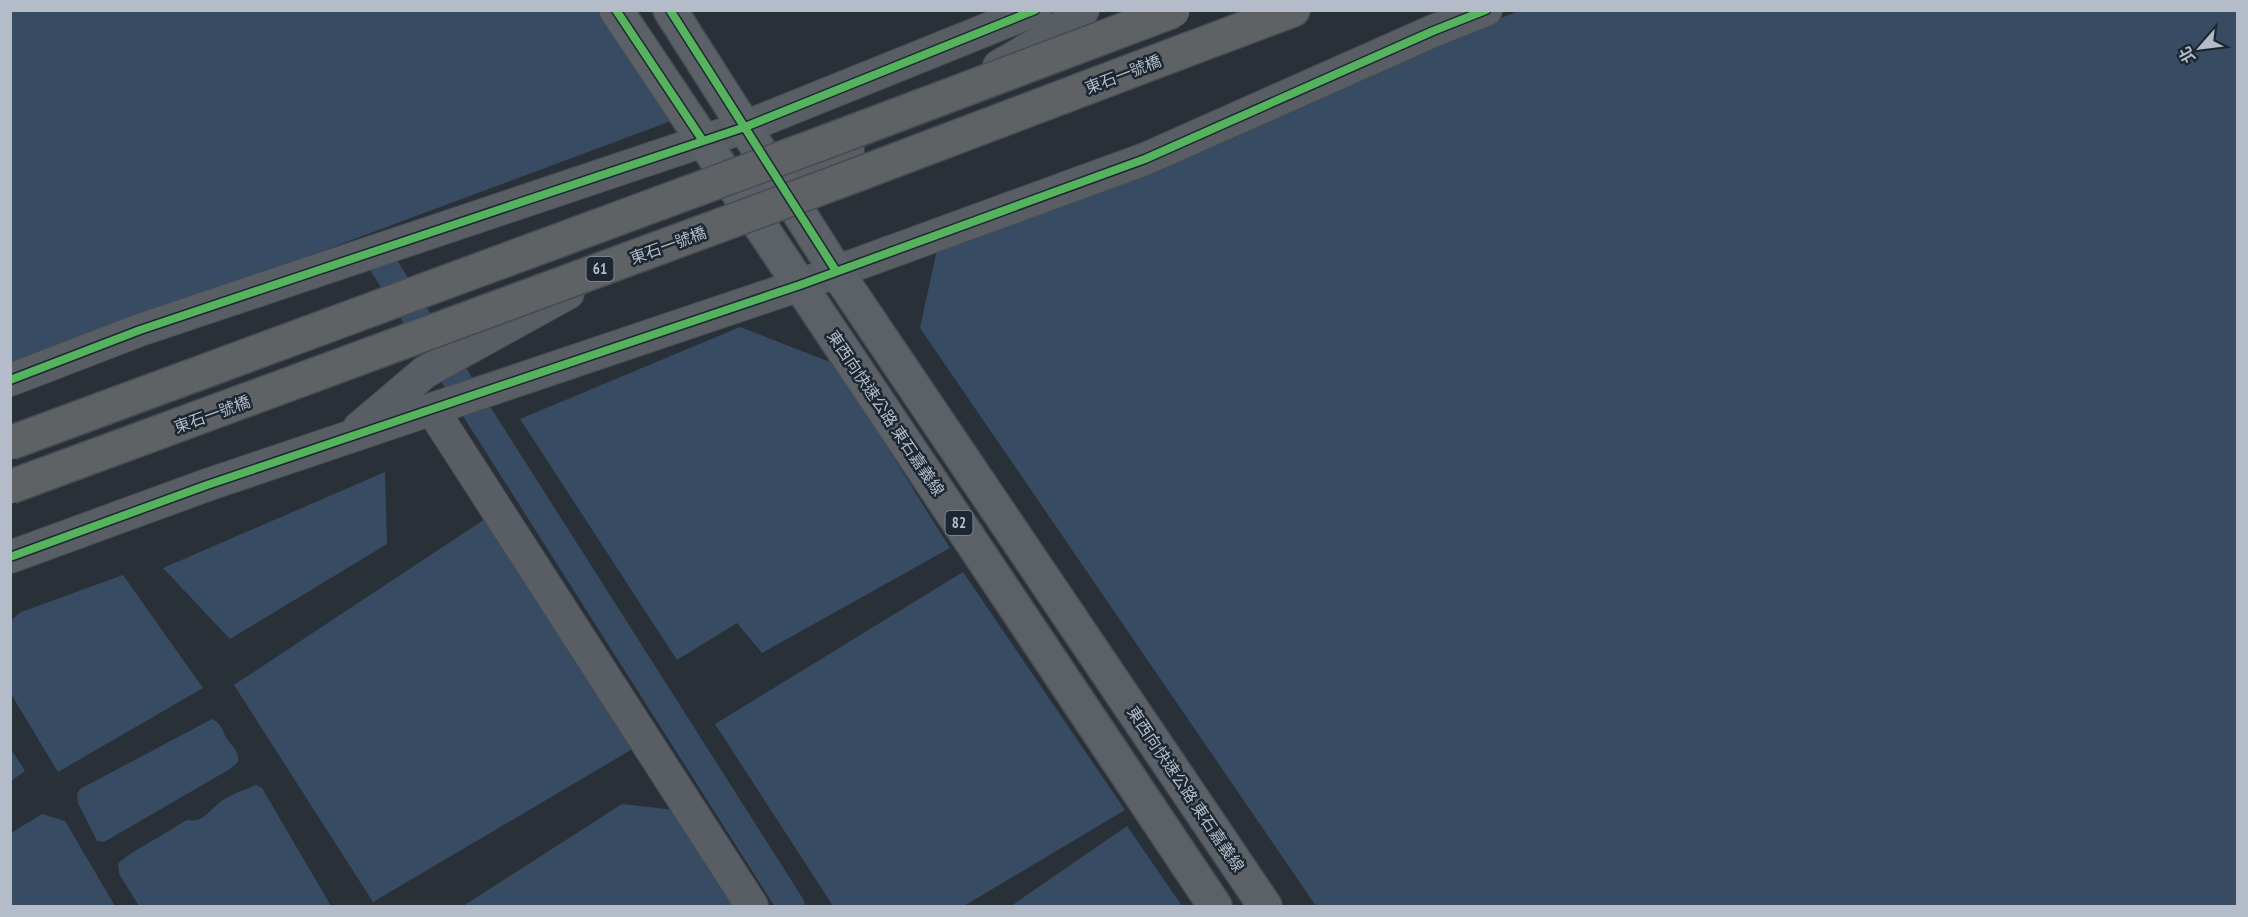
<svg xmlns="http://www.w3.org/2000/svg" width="2248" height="917" font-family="'PT Sans Narrow','Noto Sans TC',sans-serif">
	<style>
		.water { fill: #374c62 }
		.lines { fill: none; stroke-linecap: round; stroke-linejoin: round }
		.canal { stroke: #374c62; stroke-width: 28 }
		.minor-casing { stroke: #474c52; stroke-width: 34 }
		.major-casing { stroke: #474c54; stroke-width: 36 }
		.highway-casing { stroke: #464c53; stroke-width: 36 }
		.minor { stroke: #595e65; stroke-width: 32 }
		.major { stroke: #5b6167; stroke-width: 33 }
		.highway { stroke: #5e6265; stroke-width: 33 }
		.highway-bridge-casing { stroke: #464c53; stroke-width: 36; stroke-linecap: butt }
		.highway-bridge { stroke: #5e6265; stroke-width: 33 }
		.cycleway-casing { stroke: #1c2732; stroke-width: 11 }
		.cycleway { stroke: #56b35d; stroke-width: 8 }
		.labels { text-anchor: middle; stroke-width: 5; stroke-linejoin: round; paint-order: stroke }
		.shield { fill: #1c2732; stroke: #868f9b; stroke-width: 1.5 }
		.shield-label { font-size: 15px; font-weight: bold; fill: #b3bcc8 }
		.street-label { font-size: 16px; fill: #b3bcc8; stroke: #1c2732 }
	</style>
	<rect width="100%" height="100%" fill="#293037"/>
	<!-- water -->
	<path class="water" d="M11,11H600L671,121L11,367Z
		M1519,11H2237V906H1316L920,328L940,236Z
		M740,327L835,364L950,548L762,653L737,623L677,660L520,419Z
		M385,472L387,544L230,639L163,568Z
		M488,517L636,747L373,902L234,685Z
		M963,572L1125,810L964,906H833L715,724Z
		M123,575L203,688L58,772L11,694V620L21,612Z
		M212,719C222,723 222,731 227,739C233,748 239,750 238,762L230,769L104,842L97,841L78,803L77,794L80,789Z
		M11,749L25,771L11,781H10Z
		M256,785L262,788L331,906H139L119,874L118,863L130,854L187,820C203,823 209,811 220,802C230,794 245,790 256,785Z
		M622,804L675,810L738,906H463Z
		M42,814L65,821L115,906H11V833Z
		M1127,826L1182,906H1011Z"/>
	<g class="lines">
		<!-- canal -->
		<path class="canal" d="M384,266L436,348
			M453,374L459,383
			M477,412L791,906"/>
		<defs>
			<path id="minor" d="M999,66L1044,40L1083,10
				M741,197L777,178L848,150
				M10,380L140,330L745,127L1035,10
				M432,409L752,906
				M359,428L425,372L568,293
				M10,557L207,485L800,285L1145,159L1433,31L1486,10"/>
			<path id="major" d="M616,10L1215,906
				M670,10L836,271L1265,906"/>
			<path id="highway" d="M1189,49L1293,10"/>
		</defs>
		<!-- minor casing -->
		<use href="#minor" class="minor-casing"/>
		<!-- major casing -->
		<use href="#major" class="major-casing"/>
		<!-- highway casing -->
		<use href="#highway" class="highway-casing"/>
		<!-- minor -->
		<use href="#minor" class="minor"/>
		<!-- major -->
		<use href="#major" class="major"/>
		<!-- highway -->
		<use href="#highway" class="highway"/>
		<defs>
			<path id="highway-bridge" d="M10,443L820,144L1173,11
				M10,487L843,180L1189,49"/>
		</defs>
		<!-- highway-bridge casing -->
		<use href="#highway-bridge" class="highway-bridge-casing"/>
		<!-- highway-bridge -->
		<use href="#highway-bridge" class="highway-bridge"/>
		<defs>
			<path id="cycleway" d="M616,10L703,141
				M670,10L836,271
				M10,380L140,330L745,127L1035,10
				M10,557L207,485L800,285L1145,159L1433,31L1486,10"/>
		</defs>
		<!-- cycleway casing -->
		<use href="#cycleway" class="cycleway-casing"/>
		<!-- cycleway -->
		<use href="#cycleway" class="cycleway"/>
	</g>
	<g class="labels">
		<!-- shield labels -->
		<g class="shield">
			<rect x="586.5" y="257" width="27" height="24" rx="4.5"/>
			<rect x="945.5" y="511" width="27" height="24" rx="4.5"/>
		</g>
		<g class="shield-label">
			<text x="600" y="274">61</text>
			<text x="959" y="528">82</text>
		</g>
		<!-- street labels -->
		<g class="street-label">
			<text transform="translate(1123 74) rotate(-21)" y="6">東石一號橋</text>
			<text transform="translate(668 245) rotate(-20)" y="6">東石一號橋</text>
			<text transform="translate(886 413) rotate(56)" y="6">東西向快速公路 東石嘉義線</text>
			<text transform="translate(212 414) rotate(-20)" y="6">東石一號橋</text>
			<text transform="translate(1186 789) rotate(56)" y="6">東西向快速公路 東石嘉義線</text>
		</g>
	</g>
	<!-- border -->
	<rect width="2248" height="917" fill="none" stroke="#b3bcc8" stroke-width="24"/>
	<!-- north arrow -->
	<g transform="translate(2200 48) rotate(242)" stroke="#1c2732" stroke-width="4.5" paint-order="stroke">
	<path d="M0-4.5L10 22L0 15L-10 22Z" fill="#b3bcc8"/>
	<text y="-9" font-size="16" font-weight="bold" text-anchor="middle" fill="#b3bcc8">北</text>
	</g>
</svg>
